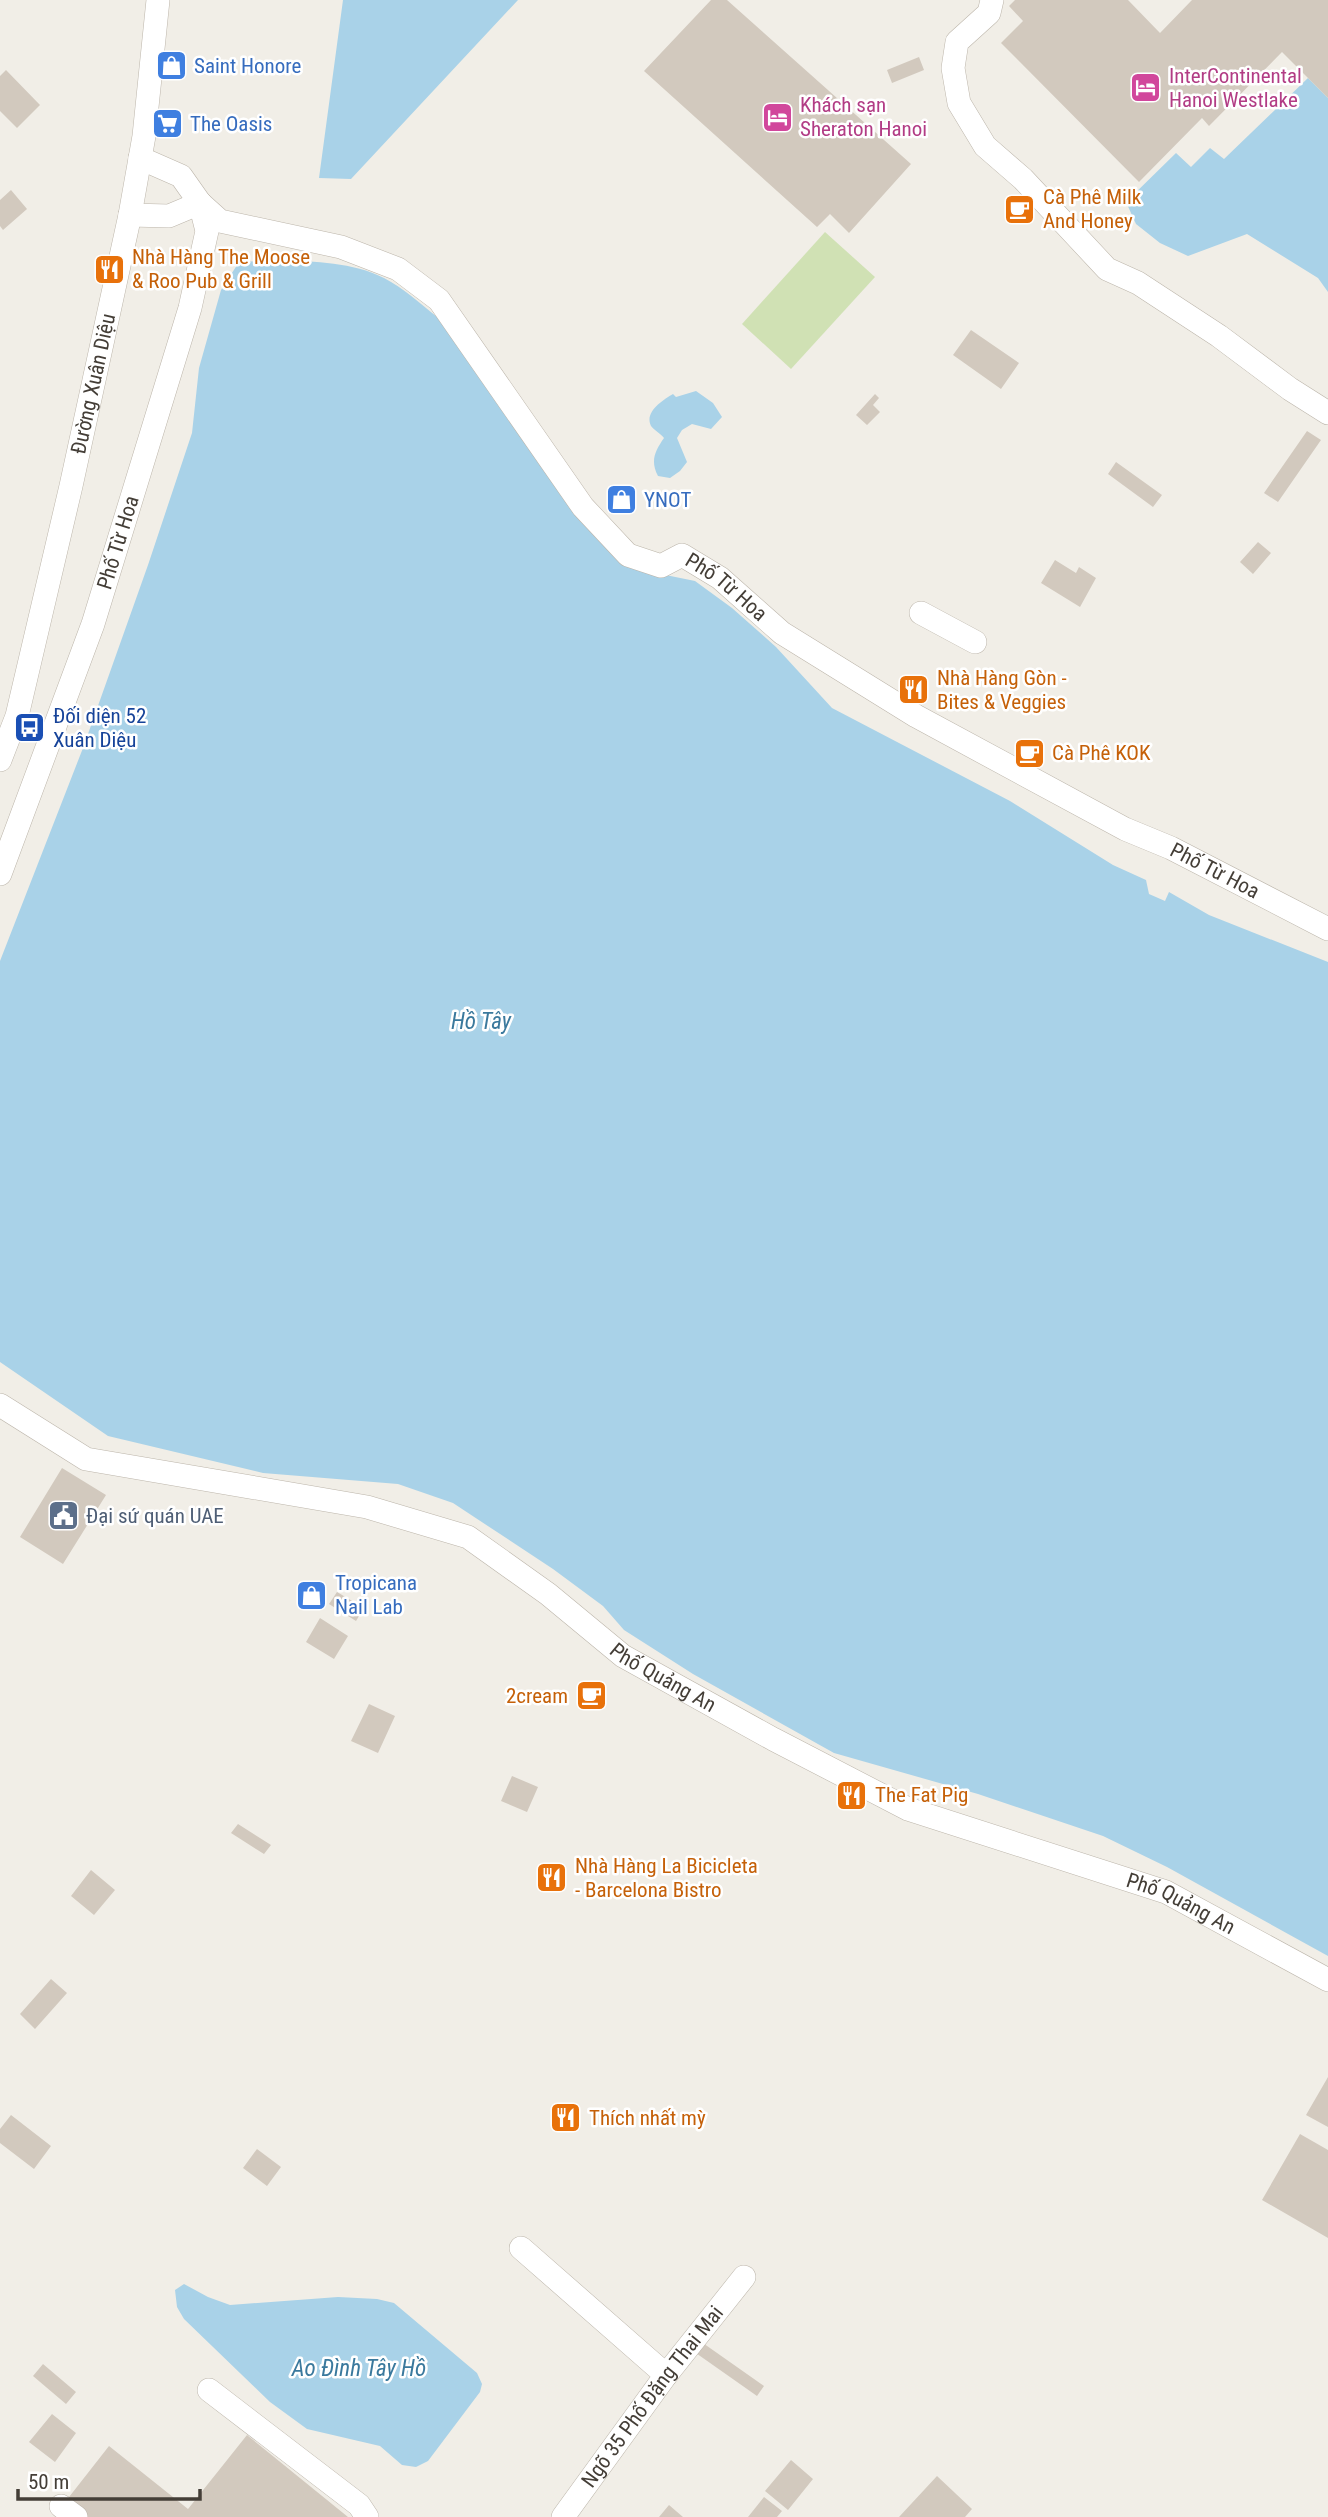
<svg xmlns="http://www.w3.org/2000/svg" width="1328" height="2517" font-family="'Roboto Condensed',sans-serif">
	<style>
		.green { fill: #d0e1b4 }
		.water { fill: #a9d2e8 }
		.building { fill: #d2c9be }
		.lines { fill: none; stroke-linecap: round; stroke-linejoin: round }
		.minor-casing { stroke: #bcb5aa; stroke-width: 24 }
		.minor { stroke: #fff; stroke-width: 23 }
		.labels { text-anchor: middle; stroke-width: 5; stroke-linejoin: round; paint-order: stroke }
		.shop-label { font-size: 21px; fill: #366cbe; stroke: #fff; text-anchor: start }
		.hotel-label { font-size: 21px; fill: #b23c85; stroke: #fff; text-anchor: start }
		.food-label { font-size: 21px; fill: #c56008; stroke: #fff; text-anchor: start }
		.street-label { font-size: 21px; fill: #443e37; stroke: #fff }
		.transit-label { font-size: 21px; fill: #164399; stroke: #fff; text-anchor: start }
		.service-label { font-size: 21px; fill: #4e5e75; stroke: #fff; text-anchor: start }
		.water-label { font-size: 23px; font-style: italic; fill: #3a799d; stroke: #fff }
	</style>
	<rect width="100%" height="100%" fill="#f1eee7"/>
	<!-- green -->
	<path class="green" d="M825,232L875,277L791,369L742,324Z"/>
	<!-- water -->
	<path class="water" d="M343,0H518L351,179L319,178Z
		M1308,78L1328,98V292L1318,278L1247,234L1188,256L1160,243L1136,224L1126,202L1176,153L1191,167L1210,148L1224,159Z
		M281,260C315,262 353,262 384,278C403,288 420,303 437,317L646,571L695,581L732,608L776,647L832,708L1010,801L1113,865L1146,880L1149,894L1165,901L1169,892L1209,915L1328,962V1956L1167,1867L1103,1836L978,1794L834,1753L693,1674L624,1630L603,1606L553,1569L453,1503L398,1484L263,1473L108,1436L0,1362V961L83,748L148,565L192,433L199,368L221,290L239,262Z
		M696,391L713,403L722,417L711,429L692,424L682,430L677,438L687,462L680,471L670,478L658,476C650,461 655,451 664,438C661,434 654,430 651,426C644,412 663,400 673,394L676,397Z
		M184,2284L208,2297L230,2305L338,2297L377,2299L394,2303L477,2373L482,2384L480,2392L428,2461L416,2467L402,2465L380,2446L307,2429L270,2402L184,2319L177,2307L175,2290Z"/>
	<!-- building -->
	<path class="building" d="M711,0H727L911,164L849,233L830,214L817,227L644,71Z
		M1015,0H1128L1160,33L1192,0H1328V98L1282,52L1209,126L1202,118L1139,182L1001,43L1023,21L1009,6Z
		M919,57L924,70L892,83L887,70Z
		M6,70L40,105L17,128L0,111V76Z
		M11,190L27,209L3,230L0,226V200Z
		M971,330L1019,363L1001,389L953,355Z
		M875,394L879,398L873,405L880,412L867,425L856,415Z
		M1307,431L1321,440L1278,502L1264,493Z
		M1116,462L1162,495L1153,507L1108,474Z
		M1258,542L1271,553L1253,574L1240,562Z
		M1055,560L1076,573L1079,567L1096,578L1080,607L1041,583Z
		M62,1468L106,1495L63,1564L20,1537Z
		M337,1592L364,1608L356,1621L329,1604Z
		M320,1618L348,1636L334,1659L306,1642Z
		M369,1704L395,1716L378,1753L351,1741Z
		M512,1776L538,1787L527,1812L501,1801Z
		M238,1824L271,1845L264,1854L231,1833Z
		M91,1870L115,1890L94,1915L71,1896Z
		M51,1979L67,1993L35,2029L20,2014Z
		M1328,2077V2127L1306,2115Z
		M11,2115L51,2146L34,2169L0,2143V2129Z
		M1300,2134L1328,2150V2238L1262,2200Z
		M257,2149L281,2167L267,2186L243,2168Z
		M700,2341L764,2386L757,2396L693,2351Z
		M43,2364L76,2392L66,2404L33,2376Z
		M52,2414L76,2433L55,2462L29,2442Z
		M247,2435L348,2517H75L62,2506L109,2446L188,2509Z
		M791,2460L813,2479L788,2510L765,2491Z
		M937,2476L972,2509L965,2517H899Z
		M764,2497L782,2511L777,2517H748Z
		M669,2505L683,2517H659Z"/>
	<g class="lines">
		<defs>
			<g id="minor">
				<path d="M992,0L989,13L957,42L953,68L959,103L985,146L1023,179L1107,269L1138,283L1219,336L1290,389L1328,413"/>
				<path id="s1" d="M140,158L181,176L200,203L220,221L341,247L398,269L439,300L583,507L628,555L661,566L682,555L720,578L782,633L916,716L1125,829L1171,848L1328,929"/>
				<path d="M130,215L169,216L200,203"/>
				<path d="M921,613L975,642"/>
				<path id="s2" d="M0,760L17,716L71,486L130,215L144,136L158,0"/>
				<path id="s3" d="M0,874L93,624L190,308L207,231L200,203"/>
				<path id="s4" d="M0,1405L86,1459L367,1507L468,1537L548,1594L623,1656L773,1739L908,1809L1166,1892L1328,1980"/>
				<path d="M521,2248L666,2375"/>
				<path d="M209,2390L359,2505L367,2517"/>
				<path d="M61,2506L76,2517"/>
				<path id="s5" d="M563,2517L666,2375L744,2277"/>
			</g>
		</defs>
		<!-- minor casing -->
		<use href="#minor" class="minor-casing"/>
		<!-- minor -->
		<use href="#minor" class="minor"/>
	</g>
	<!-- icons -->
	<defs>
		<symbol id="shop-square" viewBox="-11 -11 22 22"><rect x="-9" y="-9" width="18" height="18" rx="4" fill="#3f7fe0" stroke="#fff"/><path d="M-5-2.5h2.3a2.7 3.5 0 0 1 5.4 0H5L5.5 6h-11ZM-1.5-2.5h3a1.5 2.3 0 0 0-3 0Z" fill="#fff"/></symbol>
		<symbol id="hotel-square" viewBox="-11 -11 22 22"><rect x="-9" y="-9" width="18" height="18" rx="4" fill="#d1479c" stroke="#fff"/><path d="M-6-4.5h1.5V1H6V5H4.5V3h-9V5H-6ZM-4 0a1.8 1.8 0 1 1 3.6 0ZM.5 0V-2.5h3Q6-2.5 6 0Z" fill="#fff"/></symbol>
		<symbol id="supermarket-square" viewBox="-11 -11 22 22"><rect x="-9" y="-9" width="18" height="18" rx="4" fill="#3f7fe0" stroke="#fff"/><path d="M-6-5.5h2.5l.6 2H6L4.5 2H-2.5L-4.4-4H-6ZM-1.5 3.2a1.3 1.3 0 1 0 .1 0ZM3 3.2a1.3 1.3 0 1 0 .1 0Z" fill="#fff"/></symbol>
		<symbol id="cafe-square" viewBox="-11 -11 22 22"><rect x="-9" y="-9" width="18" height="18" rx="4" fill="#e8710a" stroke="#fff"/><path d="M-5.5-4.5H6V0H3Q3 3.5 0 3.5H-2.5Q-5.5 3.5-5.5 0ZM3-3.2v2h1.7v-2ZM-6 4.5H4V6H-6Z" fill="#fff"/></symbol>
		<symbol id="restaurant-square" viewBox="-11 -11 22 22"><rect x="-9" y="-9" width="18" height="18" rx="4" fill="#e8710a" stroke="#fff"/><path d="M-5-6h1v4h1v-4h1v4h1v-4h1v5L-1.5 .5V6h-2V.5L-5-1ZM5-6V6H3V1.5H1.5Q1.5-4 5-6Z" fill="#fff"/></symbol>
		<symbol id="bus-square" viewBox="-11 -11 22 22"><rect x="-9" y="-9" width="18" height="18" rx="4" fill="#1a4fb4" stroke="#fff"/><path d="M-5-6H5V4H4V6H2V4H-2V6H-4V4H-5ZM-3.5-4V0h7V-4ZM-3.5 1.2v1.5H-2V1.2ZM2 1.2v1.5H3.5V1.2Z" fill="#fff"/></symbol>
		<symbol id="civic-square" viewBox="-11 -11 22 22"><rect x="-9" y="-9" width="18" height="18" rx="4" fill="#5c6f8a" stroke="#fff"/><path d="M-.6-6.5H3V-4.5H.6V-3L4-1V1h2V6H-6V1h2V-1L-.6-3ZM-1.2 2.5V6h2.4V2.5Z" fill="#fff"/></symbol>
	</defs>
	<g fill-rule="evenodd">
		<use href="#shop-square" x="154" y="48" width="35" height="35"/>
		<use href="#hotel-square" x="1128" y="70" width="35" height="35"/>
		<use href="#hotel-square" x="760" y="100" width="35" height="35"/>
		<use href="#supermarket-square" x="150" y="106" width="35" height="35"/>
		<use href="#cafe-square" x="1002" y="192" width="35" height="35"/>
		<use href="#restaurant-square" x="92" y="252" width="35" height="35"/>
		<use href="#shop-square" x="604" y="482" width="35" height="35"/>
		<use href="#restaurant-square" x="896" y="672" width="35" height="35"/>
		<use href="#bus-square" x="12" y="710" width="35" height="35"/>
		<use href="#cafe-square" x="1012" y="736" width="35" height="35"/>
		<use href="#civic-square" x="46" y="1498" width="35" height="35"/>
		<use href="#shop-square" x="294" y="1578" width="35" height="35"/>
		<use href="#cafe-square" x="574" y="1678" width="35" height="35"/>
		<use href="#restaurant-square" x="834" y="1778" width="35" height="35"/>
		<use href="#restaurant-square" x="534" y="1860" width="35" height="35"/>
		<use href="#restaurant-square" x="548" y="2100" width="35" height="35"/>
	</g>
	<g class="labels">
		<!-- shop labels -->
		<g class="shop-label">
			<text x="194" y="73">Saint Honore</text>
			<text x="190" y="131">The Oasis</text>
			<text x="644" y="507">YNOT</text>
			<text x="335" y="1590">Tropicana<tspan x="335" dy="24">Nail Lab</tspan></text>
		</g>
		<!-- hotel labels -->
		<g class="hotel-label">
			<text x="1169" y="83">InterContinental<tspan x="1169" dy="24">Hanoi Westlake</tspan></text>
			<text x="800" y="112">Khách sạn<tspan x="800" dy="24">Sheraton Hanoi</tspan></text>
		</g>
		<!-- food labels -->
		<g class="food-label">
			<text x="1043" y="204">Cà Phê Milk<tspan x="1043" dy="24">And Honey</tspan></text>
			<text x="132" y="264">Nhà Hàng The Moose<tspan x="132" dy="24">&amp; Roo Pub &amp; Grill</tspan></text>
			<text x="937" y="685">Nhà Hàng Gòn -<tspan x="937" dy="24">Bites &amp; Veggies</tspan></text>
			<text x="1052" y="760">Cà Phê KOK</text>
			<text x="568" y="1703" text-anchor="end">2cream</text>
			<text x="875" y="1802">The Fat Pig</text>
			<text x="575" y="1873">Nhà Hàng La Bicicleta<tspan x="575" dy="24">- Barcelona Bistro</tspan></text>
			<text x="589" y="2125">Thích nhất mỳ</text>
		</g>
		<!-- street labels -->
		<g class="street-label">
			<text dy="7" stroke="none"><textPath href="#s2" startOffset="388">Đường Xuân Diệu</textPath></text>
			<text dy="7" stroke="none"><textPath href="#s3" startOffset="352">Phố Từ Hoa</textPath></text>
			<text dy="7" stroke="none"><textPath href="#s1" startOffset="772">Phố Từ Hoa</textPath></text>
			<text dy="7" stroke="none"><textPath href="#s1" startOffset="1339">Phố Từ Hoa</textPath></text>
			<text dy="7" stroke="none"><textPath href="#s4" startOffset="733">Phố Quảng An</textPath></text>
			<text dy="7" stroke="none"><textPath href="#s4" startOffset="1300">Phố Quảng An</textPath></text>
			<text dy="7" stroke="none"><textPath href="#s5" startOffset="150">Ngõ 35 Phố Đặng Thai Mai</textPath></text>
		</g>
		<!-- transit labels -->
		<g class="transit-label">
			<text x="53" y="723">Đối diện 52<tspan x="53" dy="24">Xuân Diệu</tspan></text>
		</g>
		<!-- service labels -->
		<g class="service-label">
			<text x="86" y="1523">Đại sứ quán UAE</text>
		</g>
		<!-- water labels -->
		<g class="water-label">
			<text x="481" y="1029">Hồ Tây</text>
			<text x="359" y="2376">Ao Đình Tây Hồ</text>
		</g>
	</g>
	<!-- scale -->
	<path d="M18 2489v10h182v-10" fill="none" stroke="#443e37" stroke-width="3.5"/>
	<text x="28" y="2489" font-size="21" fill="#443e37" stroke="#ffffff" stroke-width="5" paint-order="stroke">50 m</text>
</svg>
